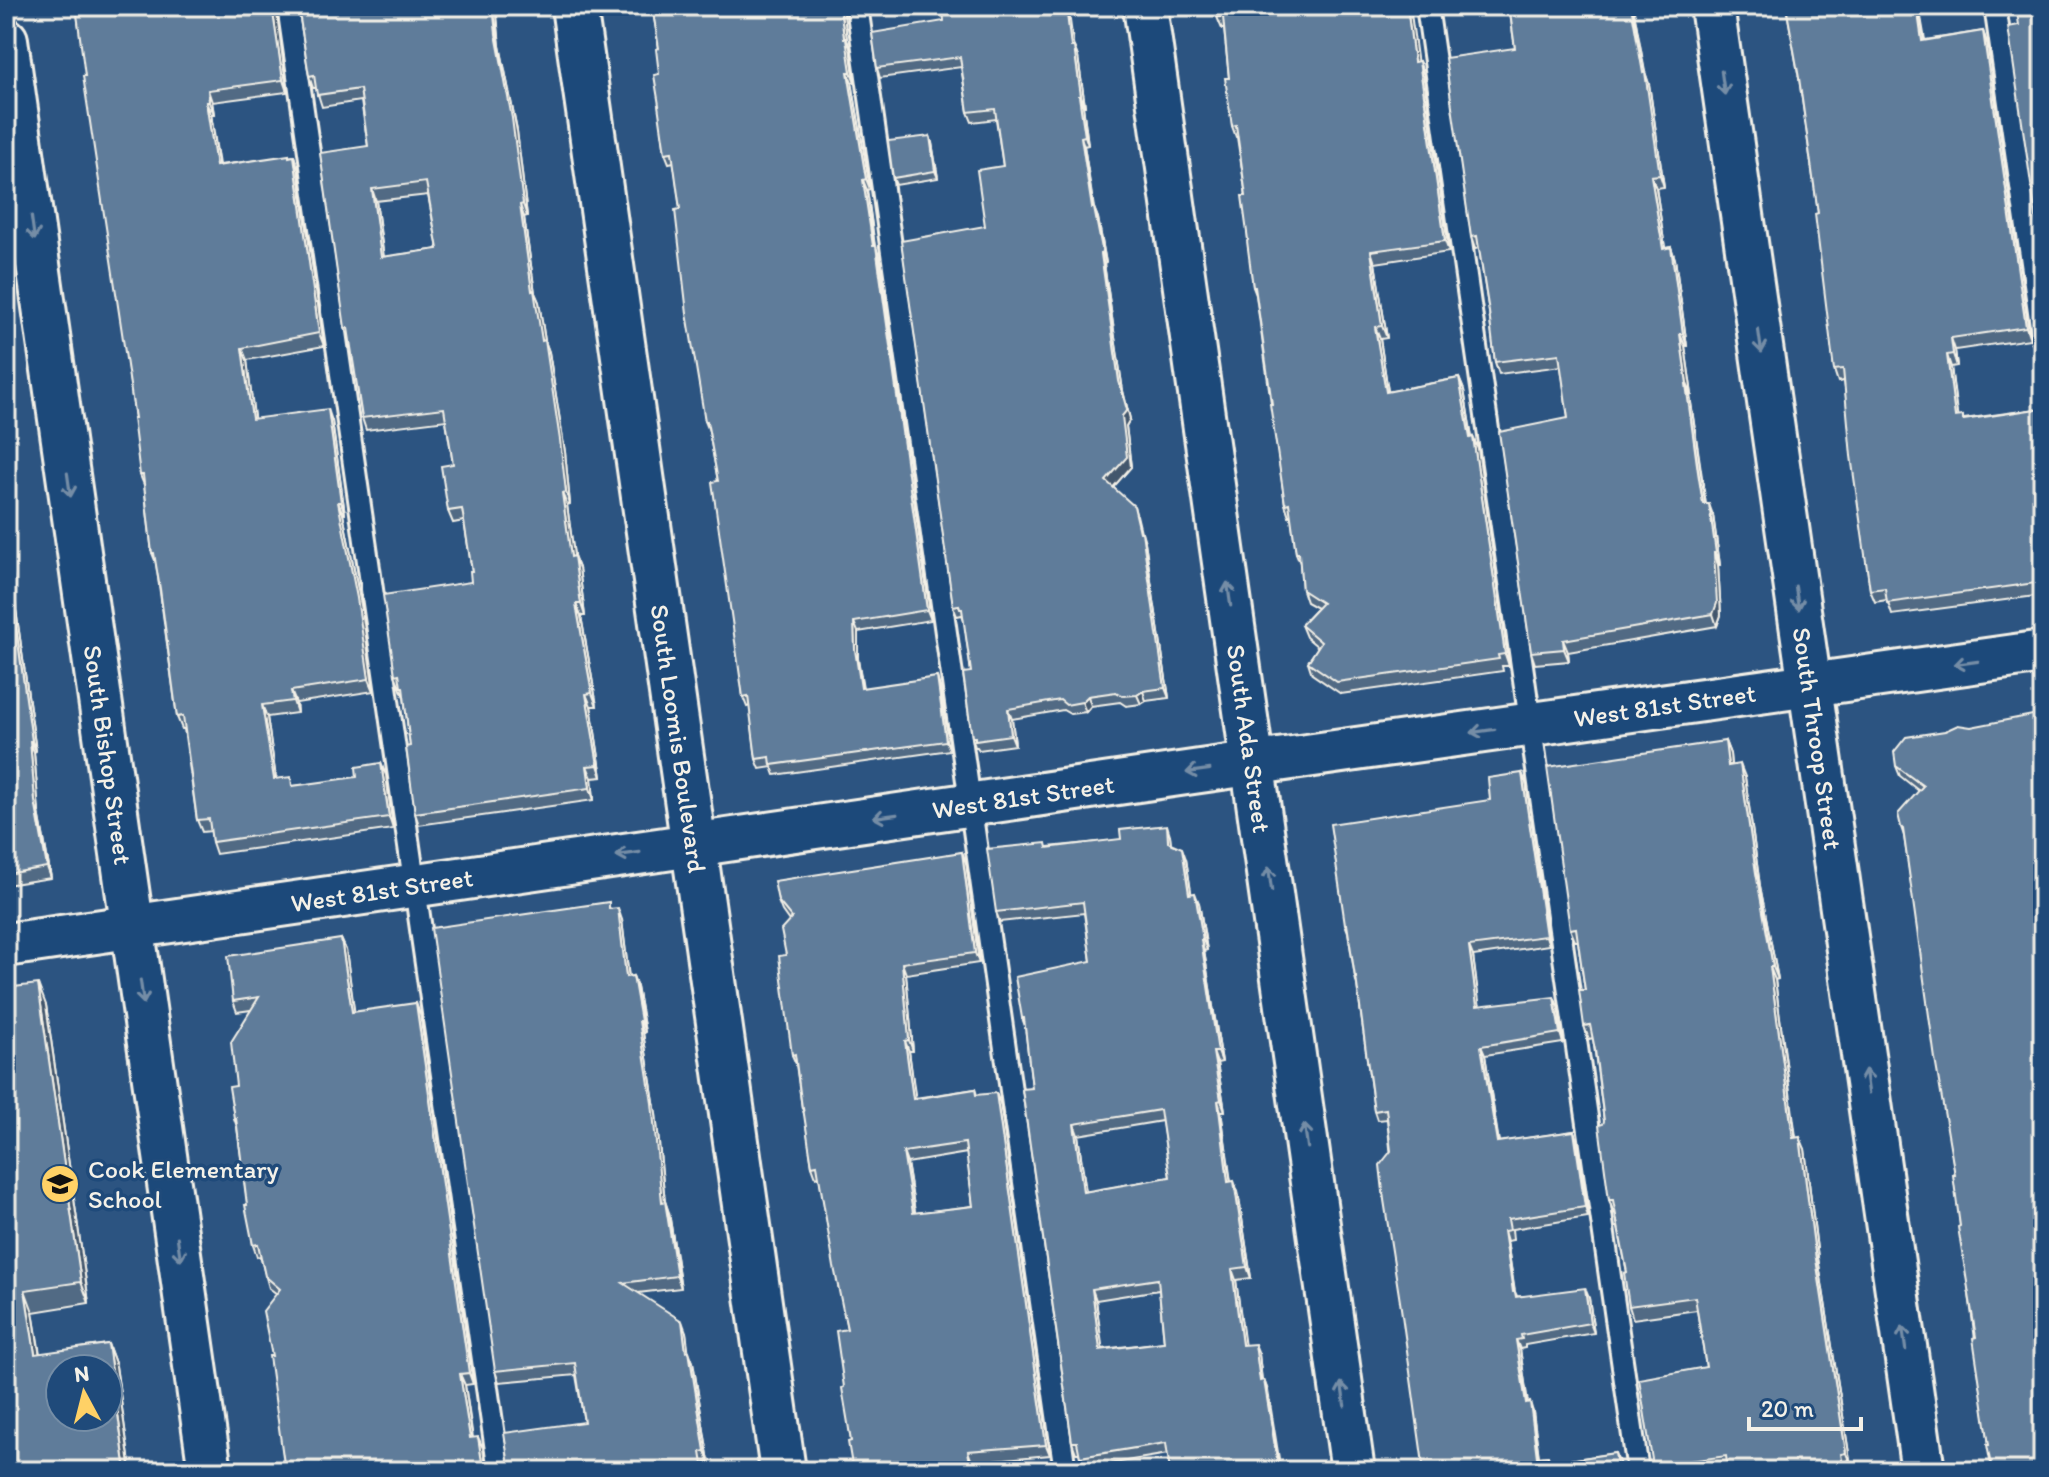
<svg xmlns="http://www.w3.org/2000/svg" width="2049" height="1477" font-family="Itim,sans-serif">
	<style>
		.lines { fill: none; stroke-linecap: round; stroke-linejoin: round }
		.service-casing { stroke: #f4f1e8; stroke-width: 26 }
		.minor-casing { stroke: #f4f1e8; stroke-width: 48 }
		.tertiary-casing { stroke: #f4f1e8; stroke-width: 50 }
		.service { stroke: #1f4a7a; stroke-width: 20 }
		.minor { stroke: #1f4a7a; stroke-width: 42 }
		.tertiary { stroke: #1f4a7a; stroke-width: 44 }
		.wall { fill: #516a84; stroke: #f4f1e8; stroke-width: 2; fill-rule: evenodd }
		.shaded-wall { fill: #42566c; stroke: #f4f1e8; stroke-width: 2 }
		.building { fill: #5e7b9a; stroke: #f4f1e8; stroke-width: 2; fill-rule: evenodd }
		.oneway { stroke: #748da6 }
		.labels { text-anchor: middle; stroke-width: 7; stroke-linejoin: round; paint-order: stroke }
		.street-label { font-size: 26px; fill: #f4f1e8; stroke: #1f4a7a }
		.poi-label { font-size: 26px; fill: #f4f1e8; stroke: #1f4a7a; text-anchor: start }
	</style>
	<rect width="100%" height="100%" fill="#2c5481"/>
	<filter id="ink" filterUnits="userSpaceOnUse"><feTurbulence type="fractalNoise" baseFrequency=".0125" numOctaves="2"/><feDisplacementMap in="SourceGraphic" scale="16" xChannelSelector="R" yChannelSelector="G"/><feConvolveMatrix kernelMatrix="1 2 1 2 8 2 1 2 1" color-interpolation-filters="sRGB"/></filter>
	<g filter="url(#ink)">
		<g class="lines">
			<defs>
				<path id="service" d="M288,6L499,1471
					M857,6L1065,1471
					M1427,6L1638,1471
					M1995,6L2043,339"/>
				<g id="minor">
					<path id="s1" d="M1145,6L1353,1471"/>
					<path id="s2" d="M1712,6L1923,1471"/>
					<path id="s3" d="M6,40L210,1471"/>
					<path id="s4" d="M6,945L1200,771L2043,652"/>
				</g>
				<g id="tertiary">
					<path id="s5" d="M574,6L783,1471"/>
				</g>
			</defs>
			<!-- service casing -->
			<use href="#service" class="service-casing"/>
			<!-- minor casing -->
			<use href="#minor" class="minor-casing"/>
			<!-- tertiary casing -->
			<use href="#tertiary" class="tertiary-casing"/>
			<!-- service -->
			<use href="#service" class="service"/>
			<!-- minor -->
			<use href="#minor" class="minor"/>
			<!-- tertiary -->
			<use href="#tertiary" class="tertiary"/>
		</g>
		<!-- wall -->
		<path class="wall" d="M76,6H276L287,92L212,102L214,114H211L219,165L294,156L298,168L324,346L247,360L254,419L332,421L345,514H343L362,610L374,691L296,703L297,713L267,717L276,779L294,786L386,775L393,829L216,854L212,842L211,831L202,832L197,820L184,729H182L177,717L156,563L152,553L144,485L140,475L135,418Z
			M298,6H496L500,46L517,131L527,216L524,217L535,293L539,302L545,341L549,352L565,452L570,504L567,505L574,556L579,568L585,616H581L597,706H591L602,777L592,778L594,800L419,825L415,813L410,746L404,697L395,675L471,582L472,571L464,521L453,523L448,511L453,464L446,420L366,430L362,418L350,340L345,328L368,146L361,101L322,107L316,88H313L309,76ZM428,195L438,249L384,257L376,201Z
			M652,6H843L847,40L850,48L855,82H852L870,189L867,190L875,246L879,256L931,620L858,632V659L863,688L940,687L950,750L775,775L772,767L760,769L756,759L750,706L747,707L743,697L718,481L709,431L705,421L680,209L674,162L669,163L665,153L659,105V48Z
			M1216,6L1419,61L1423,73L1449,252L1375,263L1387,338L1380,339L1388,392L1459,378L1464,390L1472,438L1473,437L1478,449L1509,666H1502L1503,671L1341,694L1312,674L1308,662L1318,647L1306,637L1301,625L1317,608L1306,602L1302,590L1300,563L1296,553L1291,515L1289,516L1285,504L1256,295L1253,287L1248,240L1246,196L1237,137H1236L1232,126L1229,78L1224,29H1222L1217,17Z
			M1509,6H1633L1645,72L1649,84L1664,187L1656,188L1665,248L1671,247L1675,259L1687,346H1685L1692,395L1690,396L1703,484L1706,504L1713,515L1720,565H1718L1721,615L1717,626L1568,652L1569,661L1535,664L1531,652L1568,418L1561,366L1499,374L1495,362L1489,312L1479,248L1475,249L1471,237L1515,48Z
			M1786,6H1919L1925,40L1983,31L1987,43L2030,339L1955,350L1957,366L1951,367L1957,417L1964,419L2043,408V595L1892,615L1887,600L1875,602L1870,590L1844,381L1838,382L1834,370L1818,213L1799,78Z
			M958,8L1074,47L1078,57L1085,106H1083L1088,145L1084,146L1094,208L1098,218L1106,263L1104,264L1123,391L1130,419L1126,426L1131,467L1113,487L1137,515L1141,532L1145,542L1169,698L1146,701L1141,704L1126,706L1120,702L1091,706L1086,712L1070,714L1063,710L1012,719L1015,745L979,750L977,747H975L972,737L971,672L964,619L962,615L957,616L953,606L985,226L1003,166L996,119L972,122L968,112L961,67L880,78L877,68L944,21Z
			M930,136L932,143L938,178L896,185L893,178Z
			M6,537L8,544L14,589H13L36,751L34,752L39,812L51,878L6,885Z
			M1945,731L1989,1445L1960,1226L1955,1175L1904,836L1901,827L1919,791L1900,776L1896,766Z
			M1725,741L1730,754L1731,765L1745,777L1760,886L1778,979L1775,980L1796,1137L1805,1149L1818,1258L1851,1466H1846V1471H1728V1469L1712,1471H1655L1653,1466L1706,1367L1697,1310L1633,1319L1629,1306L1627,1272L1615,1213H1614L1609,1200L1604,1121L1593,1038L1589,1039L1584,1026L1585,990L1578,941H1575L1570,929Z
			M1522,773L1526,783L1549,945L1473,956L1479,1006H1558L1563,1043L1485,1055L1499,1142L1574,1131L1577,1141L1588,1217L1512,1229L1513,1240L1507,1241L1515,1292L1517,1296L1589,1298L1594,1333L1525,1345V1348L1520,1349L1528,1403L1533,1412L1539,1457L1548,1456L1550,1463L1615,1453L1619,1462L1620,1471H1424L1387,1119L1377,1120L1374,1111L1357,985L1355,977L1348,932L1345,924Z
			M1170,835L1171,844L1186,859L1191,893L1199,903L1207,950L1204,951L1222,1062L1217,1063L1225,1111H1221L1231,1182L1238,1192L1251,1278L1236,1280L1244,1344L1259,1354L1262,1380H1264L1268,1391L1168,1454L1084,1468L1079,1453H1076L1072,1442L1025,1026L1022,1018L1091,961L1084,913L1000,922L996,912L1048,847ZM1162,1121L1170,1177L1086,1192L1078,1135ZM1159,1290L1164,1342L1102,1349L1096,1300Z
			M962,852L966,863L979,963L906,974L913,1051H909L915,1098L975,1089L977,1095L1000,1103L1050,1455L972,1462L974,1471H853L851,1441L844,1387L847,1329L819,1176L816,1177L812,1166L805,1116L802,1108L796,1064L792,1055L786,955L789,921L782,911L778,901ZM967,1153L973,1206L915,1213L907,1163Z
			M611,909L622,920L629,977L633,976L637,987L645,1032L643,1033L656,1114L665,1201L669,1213L681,1288L638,1293L686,1332L688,1351L693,1362L709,1462L705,1463L707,1471H500L584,1422L576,1375L499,1382L495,1371Z
			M341,939L346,950L354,1012L420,1014L473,1384L465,1385L473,1438L483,1448L486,1468L285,1471L272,1356L277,1294L269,1288L260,1256L257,1257L253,1245L237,1127L234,1118L236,1086L251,1010L237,1012L233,1001Z
			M46,1005L89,1303L33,1312L40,1354L108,1344L116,1366L131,1471H6Z"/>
		<!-- shaded-wall -->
		<path class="shaded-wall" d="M272,6H276L287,92L283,80Z
			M493,6H496L500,46L517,131L527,216L523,204Z
			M840,6H843L847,40L850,48L855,82L851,72L844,38Z
			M1066,6H1068L1075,57L1071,47Z
			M1407,6H1410L1419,73L1414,62Z
			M1631,6H1633L1645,74V72L1649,84L1664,187L1660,175Z
			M1917,6H1919L1926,53L1922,41Z
			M1983,31L1987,43L2030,339L2026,327Z
			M1074,47L1078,57L1085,106L1081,96Z
			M1419,61L1423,73L1449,252L1445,241Z
			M848,72L852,82L870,189L866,179Z
			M208,90L212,102L214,114L209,102Z
			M1079,96L1083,106L1088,145L1085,136Z
			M206,102L211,114L220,178L216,166Z
			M930,136L932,143L938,178L935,171Z
			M1081,137L1084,146L1095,218L1092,208Z
			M294,156L298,168L324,346L319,333Z
			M1651,176L1656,188L1667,261L1663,249Z
			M863,180L867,190L876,256L873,246Z
			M372,189L376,201L385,269L381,257Z
			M520,205L524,217L535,293L539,302L545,341L549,352L565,452L570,504L566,492L542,341L532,291Z
			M1094,208L1098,218L1106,263L1103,254Z
			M876,246L879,256L931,620L927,610Z
			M1671,247L1675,259L1687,346L1683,334Z
			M1371,251L1375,263L1387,338L1382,326Z
			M1101,254L1104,264L1123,391L1130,419L1126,426L1131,467L1110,491L1106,481L1122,416L1119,381Z
			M1375,327L1380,339L1390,404L1386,392Z
			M1680,334L1685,346L1692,395L1687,384Z
			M1951,338L1955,350L1957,366L1953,354Z
			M242,348L247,360L256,432L252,419Z
			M1947,355L1951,367L1959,429L1955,417Z
			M1459,378L1464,390L1474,450L1470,438Z
			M1686,384L1690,396L1707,516L1703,504Z
			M328,409L332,421L345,514L341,502Z
			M1473,437L1478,449L1509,666L1505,654Z
			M562,493L567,505L576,569L571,557Z
			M338,502L343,514L362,610L374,691L369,679Z
			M1709,504L1713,515L1720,565L1716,553Z
			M1134,506L1142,538V532L1145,542L1169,698L1165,688L1140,532Z
			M6,537L8,544L14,589L11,578Z
			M1714,553L1718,565L1721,615L1717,626L1713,614Z
			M574,556L579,568L585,616L581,604Z
			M9,579L13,589L36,751L32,741Z
			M576,604L581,616L597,706L592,693Z
			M854,622L858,632V659L864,698L861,688L855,650Z
			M1563,640L1568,652L1569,661L1564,649Z
			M937,677L940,687L950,750L946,741Z
			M291,691L296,703L297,713L293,701Z
			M1143,691L1146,701L1141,704L1137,695Z
			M586,694L591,706L602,777L598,765Z
			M1088,696L1091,706L1086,712L1082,702Z
			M262,705L267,717L278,791L274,779Z
			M1008,709L1012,719L1015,745L1011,735Z
			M30,741L34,752L39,812L51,878L47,867L35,801Z
			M1725,741L1730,754L1732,778L1728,766Z
			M381,763L386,775L393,829L389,817Z
			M1740,764L1745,777L1760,886L1778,979L1773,967L1756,873Z
			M587,766L592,778L594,800L590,788Z
			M1522,773L1526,783L1549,945L1546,936Z
			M1167,825L1170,835L1172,853L1168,842Z
			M1182,848L1186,859L1193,904L1189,894Z
			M962,852L966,863L979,963L975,953Z
			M1195,893L1199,903L1207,950L1203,940Z
			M618,908L622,920L630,988L626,977Z
			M341,939L346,950L356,1023L352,1012Z
			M1201,940L1204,951L1222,1062L1218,1052Z
			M1469,946L1473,956L1481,1016L1477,1006Z
			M902,963L906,974L913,1051L909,1040Z
			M1770,967L1775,980L1797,1150L1793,1138Z
			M633,976L637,987L645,1032L641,1021Z
			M38,984L46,1005L89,1303L81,1282Z
			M1554,997L1558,1006L1563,1043L1560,1033Z
			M416,1003L420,1014L473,1384L469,1373Z
			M639,1021L643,1033L656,1114L666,1213L662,1202Z
			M905,1041L909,1051L917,1109L913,1099Z
			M1481,1046L1485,1055L1500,1151L1497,1142Z
			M1213,1052L1217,1063L1225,1111L1221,1100Z
			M996,1093L1000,1103L1050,1455L1046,1445Z
			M1218,1101L1221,1111L1232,1193L1228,1182Z
			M1074,1124L1078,1135L1087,1203L1083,1192Z
			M1574,1131L1577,1141L1588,1217L1585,1207Z
			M1800,1137L1805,1149L1818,1258L1851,1466L1846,1453L1814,1246Z
			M903,1152L907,1163L917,1224L913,1213Z
			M1234,1181L1238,1192L1251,1278L1247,1267Z
			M665,1201L669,1213L681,1288L677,1276Z
			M1504,1231L1507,1241L1516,1301L1513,1292Z
			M1232,1269L1236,1280L1246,1355L1242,1345Z
			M1585,1288L1589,1298L1594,1333L1590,1323Z
			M1092,1289L1096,1300L1104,1360L1100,1350Z
			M25,1290L33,1312L43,1376L35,1354Z
			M682,1321L686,1332L690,1363L686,1352Z
			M1516,1340L1520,1349L1529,1412L1526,1403Z
			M108,1344L116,1366L131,1471H126Z
			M1255,1344L1259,1354L1263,1391L1260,1381Z
			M689,1351L693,1362L709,1462L705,1451Z
			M460,1374L465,1385L474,1450L470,1438Z
			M1264,1380L1268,1391L1281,1471H1279Z
			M1530,1402L1533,1412L1540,1467L1537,1457Z
			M478,1437L483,1448L486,1471L482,1462Z
			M968,1451L972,1462L974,1471H972Z"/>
		<!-- building -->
		<path class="building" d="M76,6H272L283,80L208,90L209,102H206L216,166L289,155V157L294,156L319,333L242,348L252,419L328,409L341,502H338L357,598L369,679L291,691L293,701L262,705L274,779L291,777L292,786L357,777L356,767L381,763L389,817L212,842L209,819L197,820L183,716L177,717L160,589L154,553H152L143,475H140L133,418H135L83,76H85Z
			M298,6H493L496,34L512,118L523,204L520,205L532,291L534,290L542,341L545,340L560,440L566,492L562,493L571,557L574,556L581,604H576L592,693L586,694L598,765L587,766L590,788L415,813L406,747L410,746L403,687H401L399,674L395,675L383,595L471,582L470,571H472L462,509L448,511L441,466L453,464L444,408L362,418L348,328H345L320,153L368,146L360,89L317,95L314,75L309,76ZM426,182L438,249L381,257L372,189Z
			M652,6H840L844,38H846L851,72H848L866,179L863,180L873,246H876L927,610L854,622L855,650L861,688L937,677L946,741L771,765L770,757L756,759L748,696L743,697L712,482L718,481L707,421H705L687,313L675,210L680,209L672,152L665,153L658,105H659L654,75L659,74L656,49L659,48Z
			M958,6H1066L1071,47H1074L1081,96H1079L1085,136L1081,137L1092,208H1094L1103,254H1101L1119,381L1127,410L1122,416L1127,457L1106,481L1134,506L1140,532H1142L1165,688L1143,691L1137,695L1123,696L1116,692L1088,696L1082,702L1066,705L1060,700L1008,709L1011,735L975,740V737H972L963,673L971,672L962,609H960L959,605L953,606L901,241L985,226L977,170L1003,166L995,109L968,112L960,57L877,68L872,33L944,21L943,10L958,8Z
			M1216,6H1407L1414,62L1419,61L1445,241L1371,251L1382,326L1375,327L1386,392L1459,378L1470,438L1473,437L1505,654L1498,655L1499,659L1337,682L1308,662L1321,642L1301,625L1322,603L1302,590L1299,553H1296L1289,503L1285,504L1270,404H1272L1255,287H1253L1247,241L1248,240L1242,196H1246L1236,125L1232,126L1225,78H1229L1223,17H1217Z
			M1509,6H1631L1643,73L1645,72L1660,175L1651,176L1663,249L1671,247L1683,334H1680L1687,384H1686L1698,472L1703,504H1709L1716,553H1714L1717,603L1713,614L1563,640L1564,649L1531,652L1499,432L1568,418L1559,354L1495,362L1489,312L1477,236L1471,237L1445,58L1515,48Z
			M1786,6H1917L1922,41L1983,31L2026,327L1951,338L1953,354L1947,355L1955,417L1963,416V420L2043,408V582L1887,603L1885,588L1870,590L1851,456L1843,369L1834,370L1815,214L1818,213L1799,78Z
			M2016,6H2043V266L2008,27L2019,25Z
			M930,136L935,171L893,178L888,141Z
			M6,543L11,578L9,579L32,741H30L35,801L47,867L6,874Z
			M2043,713V1471H1992L1987,1445H1989L1973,1338L1976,1337L1958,1227L1960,1226L1953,1175H1955L1935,1059L1903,829L1901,827L1898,814L1923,786L1896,766L1894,752L1906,737L1945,731L1958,725L1971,727Z
			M1725,741L1728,766L1740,764L1756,873L1773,967H1770L1793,1138L1800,1137L1814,1246L1846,1453L1841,1454L1844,1471H1748L1747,1466L1728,1469L1726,1456L1653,1466L1639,1379L1706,1367L1695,1297L1629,1306L1624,1273L1627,1272L1613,1200H1609L1599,1125L1603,1124L1604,1121L1595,1050L1590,1025L1584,1026L1579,990H1585L1576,928L1570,929L1547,767Z
			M1522,773L1546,936L1469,946L1477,1006L1554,997L1560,1033L1481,1046L1497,1142L1574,1131L1585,1207L1508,1219L1510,1230L1504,1231L1513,1292H1515L1516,1297L1585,1288L1590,1323L1521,1335L1522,1339L1516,1340L1526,1403L1530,1402L1537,1457L1548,1456L1549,1463L1615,1453L1618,1471H1424L1401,1308L1384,1200L1380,1165L1391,1151L1386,1109L1374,1111L1356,977H1355L1347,924H1345L1330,824L1490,800L1488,778Z
			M1167,825L1168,842L1182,848L1189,894L1195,893L1203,940H1201L1218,1052H1213L1221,1100L1218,1101L1228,1182L1234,1181L1247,1267L1232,1269L1242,1345L1255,1344L1260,1381L1264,1380L1279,1471H1170L1166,1443L1080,1457L1077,1442H1072L1022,1089L1032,1088L1024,1018H1022L1015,977L1091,961L1083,902L996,912L987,849L1046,843L1047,848L1121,839L1120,830ZM1160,1110L1170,1177L1083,1192L1074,1124ZM1158,1279L1164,1342L1100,1350L1092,1289Z
			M962,852L975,953L902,963L909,1040L905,1041L913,1099L975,1089L976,1095L996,1093L1046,1445L968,1451L971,1469L968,1470V1471H853L848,1442L851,1441L842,1388L844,1387L836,1331L847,1329L834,1267L817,1165L812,1166L803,1108H802L795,1054L792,1055L779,956L786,955L781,930L792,918L778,901L774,881ZM965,1143L973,1206L913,1213L903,1152Z
			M609,902V909L618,908L626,977L633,976L641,1021H639L652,1103L662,1202L665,1201L677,1276L623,1283L682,1321L686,1352L689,1351L705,1451L701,1452L704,1471H500L507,1465L508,1459L504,1433L584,1422L575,1363L495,1371L431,928Z
			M341,939L352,1012L416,1003L469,1373L460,1374L470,1438L478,1437L482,1462L485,1468L492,1471H285L269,1356H272L263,1311L280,1289L265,1276L258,1244L253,1245L245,1205H247L236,1118H234L229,1087L236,1086L231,1042L259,997L233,1001L228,956Z
			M38,984L81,1282L25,1290L35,1354L108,1344L126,1471H6V988ZM60,1369H108V1417H60Z"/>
		<!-- one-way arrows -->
		<defs><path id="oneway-shaft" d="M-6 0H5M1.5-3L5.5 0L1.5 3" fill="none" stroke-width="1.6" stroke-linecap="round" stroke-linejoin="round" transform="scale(2)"/></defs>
		<g class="oneway">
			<use href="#oneway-shaft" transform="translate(1723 83) rotate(82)"/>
			<use href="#oneway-shaft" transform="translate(33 228) rotate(82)"/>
			<use href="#oneway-shaft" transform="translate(1760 341) rotate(82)"/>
			<use href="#oneway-shaft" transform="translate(69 485) rotate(82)"/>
			<use href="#oneway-shaft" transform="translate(1229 594) rotate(-98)"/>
			<use href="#oneway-shaft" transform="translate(1797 598) rotate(82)"/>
			<use href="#oneway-shaft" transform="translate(1966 663) rotate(172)"/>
			<use href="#oneway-shaft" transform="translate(1483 731) rotate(172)"/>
			<use href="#oneway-shaft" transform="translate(1198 771) rotate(172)"/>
			<use href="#oneway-shaft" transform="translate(885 816) rotate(172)"/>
			<use href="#oneway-shaft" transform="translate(628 854) rotate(172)"/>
			<use href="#oneway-shaft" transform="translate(1270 879) rotate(-98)"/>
			<use href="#oneway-shaft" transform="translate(142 992) rotate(82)"/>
			<use href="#oneway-shaft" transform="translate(1867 1081) rotate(-98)"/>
			<use href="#oneway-shaft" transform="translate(1306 1136) rotate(-98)"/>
			<use href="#oneway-shaft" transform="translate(179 1249) rotate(82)"/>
			<use href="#oneway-shaft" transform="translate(1904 1338) rotate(-98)"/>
			<use href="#oneway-shaft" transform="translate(1343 1394) rotate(-98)"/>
		</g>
	</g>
	<!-- icons -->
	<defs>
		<symbol id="school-disc" viewBox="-11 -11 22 22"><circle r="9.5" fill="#ffd166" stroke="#1f4a7a"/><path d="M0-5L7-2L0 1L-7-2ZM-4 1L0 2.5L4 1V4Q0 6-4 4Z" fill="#111"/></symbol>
	</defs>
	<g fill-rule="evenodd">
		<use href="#school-disc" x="38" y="1162" width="44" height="44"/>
	</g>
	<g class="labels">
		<!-- street labels -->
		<g class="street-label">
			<text dy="9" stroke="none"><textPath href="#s4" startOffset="1676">West 81st Street</textPath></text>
			<text dy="9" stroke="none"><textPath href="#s1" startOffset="740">South Ada Street</textPath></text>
			<text dy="9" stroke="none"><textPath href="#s5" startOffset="740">South Loomis Boulevard</textPath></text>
			<text dy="9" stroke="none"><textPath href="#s2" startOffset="740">South Throop Street</textPath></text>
			<text dy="9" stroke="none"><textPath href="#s3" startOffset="722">South Bishop Street</textPath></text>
			<text dy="9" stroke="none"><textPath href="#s4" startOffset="1028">West 81st Street</textPath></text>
			<text dy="9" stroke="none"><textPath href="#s4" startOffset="380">West 81st Street</textPath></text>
		</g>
		<!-- poi labels -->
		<g class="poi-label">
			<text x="88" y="1178">Cook Elementary<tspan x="88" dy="30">School</tspan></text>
		</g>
	</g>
	<!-- margin -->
	<rect width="2049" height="1477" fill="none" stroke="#1f4a7a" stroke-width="32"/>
	<rect x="16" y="16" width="2017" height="1445" fill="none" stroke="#f4f1e8" stroke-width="3" filter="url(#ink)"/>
	<!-- north arrow -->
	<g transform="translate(84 1393) rotate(353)"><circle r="38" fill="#1f4a7a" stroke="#748da6" stroke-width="2"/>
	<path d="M0-6L14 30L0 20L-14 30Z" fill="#ffd166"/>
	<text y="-12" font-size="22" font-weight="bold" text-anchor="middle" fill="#f4f1e8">N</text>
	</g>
	<!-- scale -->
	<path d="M1749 1417v12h112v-12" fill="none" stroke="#f4f1e8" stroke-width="4"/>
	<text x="1761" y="1417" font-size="24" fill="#f4f1e8" stroke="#1f4a7a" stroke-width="6" paint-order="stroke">20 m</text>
</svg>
